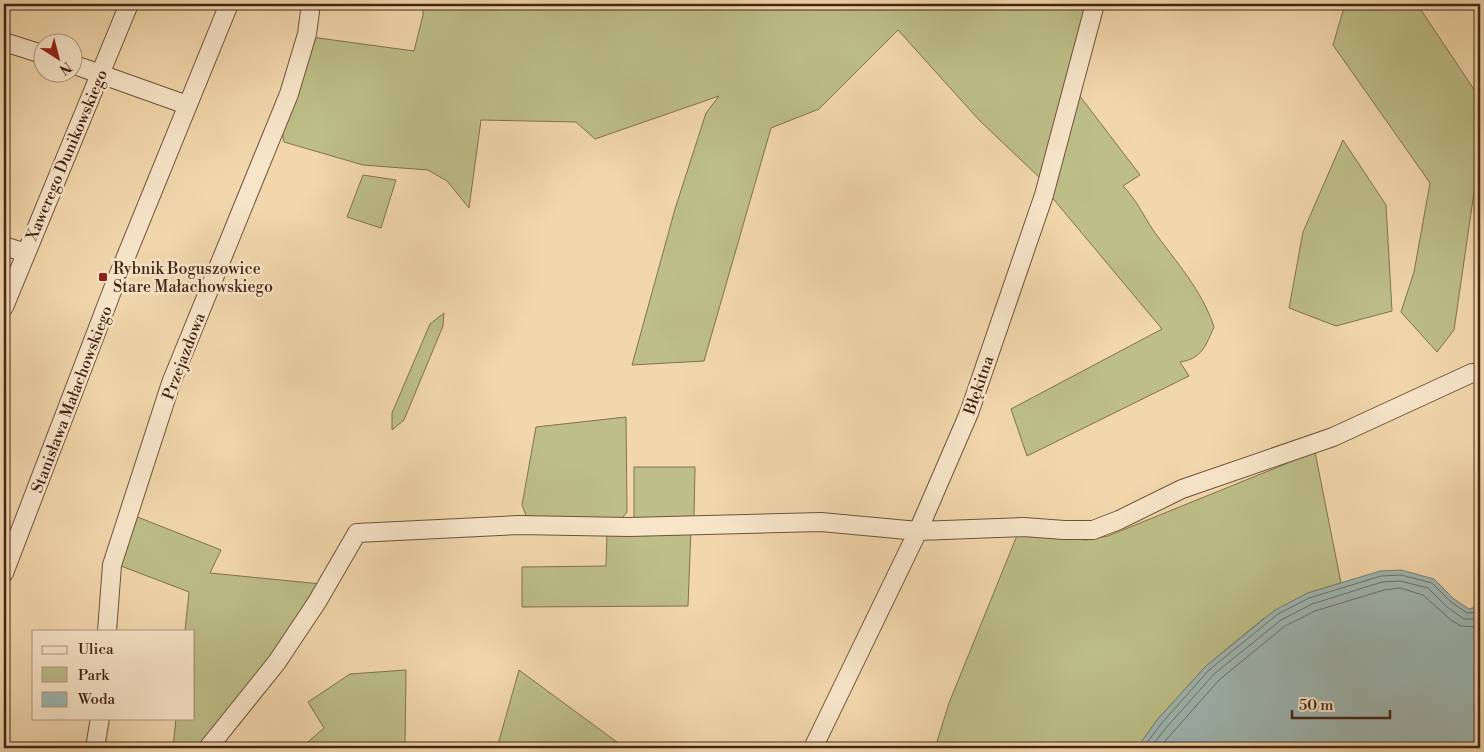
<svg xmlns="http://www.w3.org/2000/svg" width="1484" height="752" font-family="'Libre Bodoni',serif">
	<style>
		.green { fill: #bdbe88; stroke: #807250 }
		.water { fill: #9eb7b3; stroke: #7a7d75 }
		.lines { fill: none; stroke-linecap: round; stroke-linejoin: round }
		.shore { stroke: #706e66; stroke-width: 1 }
		.minor-casing { stroke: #6f523d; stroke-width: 20 }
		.minor { stroke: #f7e5c9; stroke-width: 18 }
		.poi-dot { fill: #8f2418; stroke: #f7e5c9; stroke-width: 2 }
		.labels { text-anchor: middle; stroke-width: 5; stroke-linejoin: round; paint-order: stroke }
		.street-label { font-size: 16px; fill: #432518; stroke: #f7e5c9 }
		.poi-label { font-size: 16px; fill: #432518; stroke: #f7e5c9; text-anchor: start }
	</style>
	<rect width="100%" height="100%" fill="#f2d7ac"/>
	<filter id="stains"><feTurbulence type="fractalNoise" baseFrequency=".004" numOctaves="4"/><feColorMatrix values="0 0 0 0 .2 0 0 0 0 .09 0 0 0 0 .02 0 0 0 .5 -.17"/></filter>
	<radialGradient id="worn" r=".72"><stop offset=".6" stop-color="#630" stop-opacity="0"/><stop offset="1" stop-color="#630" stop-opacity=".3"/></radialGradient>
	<!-- green -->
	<path class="green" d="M423,4H1081L1087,10L1041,179L979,120L898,30L819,109L771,128L704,361L632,365L675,209L706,113L719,96L595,139L576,122L481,120L469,208L447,181L428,170L363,165L284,142L282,131L311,37L414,51L423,15Z
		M1345,4H1417L1479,97L1480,151L1454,330L1437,352L1401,312L1414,272L1430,183L1333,45Z
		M1076,91L1140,175L1123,186C1136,199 1143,215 1153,230C1176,262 1202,290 1214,327C1206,345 1202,359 1180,362L1189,376L1027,456L1011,409L1162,329L1050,195Z
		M1343,140L1386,205L1392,311L1336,326L1289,308L1303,232Z
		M363,175L396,180L381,228L347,217Z
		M444,313L443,326L404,420L392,430V413L430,324Z
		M626,417L627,512L620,521L527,518L522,505L536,427Z
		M1315,452L1341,583L1308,593L1263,619L1206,666L1157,720L1137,748H935L949,703L1018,533L1086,540L1108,536Z
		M634,467H695L694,518L634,519Z
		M135,516L221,550L210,573L321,584L273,663L197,748H173L176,718H194V631H185L189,592L121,566Z
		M691,528L688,606L522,607V567L606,566L607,531Z
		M406,670L405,748H301L324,728L308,702L350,674Z
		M519,670L625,748H497Z"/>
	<!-- water -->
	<path class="water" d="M1401,570L1434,579L1454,599L1469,609L1480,606V748H1137L1157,720L1206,666L1275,610L1308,593L1380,571Z"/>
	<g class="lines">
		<!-- shore -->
		<path class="shore" d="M1143,748L1161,724L1209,670L1278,614L1309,598L1381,576L1401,575L1432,583L1451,602L1467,613L1480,612
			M1150,748L1166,728L1214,674L1281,620L1312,604L1382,582L1400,581L1428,588L1447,607L1464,619H1480
			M1159,748L1219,680L1285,626L1315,611L1384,590L1400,588L1423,595L1451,620L1461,626L1480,627"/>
		<defs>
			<path id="minor" d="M4,42L42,54
				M72,64L187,105
				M4,246L26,253
				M4,307L129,4
				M4,573L114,286L229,4
				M107,631L112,565L171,383L289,94L307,34L311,4
				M95,748L100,718
				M208,748L277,662L317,602L357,533L518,525L629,527L821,522L918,531L1024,527L1064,530H1093L1119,520L1182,489L1333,437L1472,373
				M813,748L918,531L969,413L1044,195L1095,4"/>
		</defs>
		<!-- minor casing -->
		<use href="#minor" class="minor-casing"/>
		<!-- minor -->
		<use href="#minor" class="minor"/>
	</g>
	<!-- markers -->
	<rect class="poi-dot" x="98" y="272" width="10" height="10" rx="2.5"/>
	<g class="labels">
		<!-- street labels -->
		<g class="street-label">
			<text transform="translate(66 155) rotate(-67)" y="6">Xawerego Dunikowskiego</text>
			<text transform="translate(183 356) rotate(-69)" y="6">Przejazdowa</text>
			<text transform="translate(978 385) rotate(-71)" y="6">Błękitna</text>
			<text transform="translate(71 399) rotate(-69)" y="6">Stanisława Małachowskiego</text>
		</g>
		<!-- poi labels -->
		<g class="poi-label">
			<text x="113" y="274">Rybnik Boguszowice<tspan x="113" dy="18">Stare Małachowskiego</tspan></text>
		</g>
	</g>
	<!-- margin -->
	<rect width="1484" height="752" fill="none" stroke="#f2d7ac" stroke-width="20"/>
	<rect x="5" y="5" width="1474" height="742" fill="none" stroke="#432518" stroke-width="2.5"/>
	<rect x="10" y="10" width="1464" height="732" fill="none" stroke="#432518"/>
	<!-- legend -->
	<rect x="32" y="630" width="162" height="90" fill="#f7e5c9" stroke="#af9882"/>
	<rect x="42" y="646" width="25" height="8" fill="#f7e5c9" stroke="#af9882"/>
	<text x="78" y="654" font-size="15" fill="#432518">Ulica</text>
	<rect x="42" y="667" width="25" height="15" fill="#bdbe88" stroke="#af9882"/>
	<text x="78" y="680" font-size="15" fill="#432518">Park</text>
	<rect x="42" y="692" width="25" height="15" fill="#9eb7b3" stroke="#af9882"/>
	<text x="78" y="704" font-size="15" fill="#432518">Woda</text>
	<!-- north arrow -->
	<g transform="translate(58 58) rotate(144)"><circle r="24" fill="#f7e5c9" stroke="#af9882"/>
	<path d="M0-4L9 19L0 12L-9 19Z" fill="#8f2418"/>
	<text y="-8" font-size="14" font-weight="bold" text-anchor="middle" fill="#432518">N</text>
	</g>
	<!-- scale -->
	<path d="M1292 710v8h98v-8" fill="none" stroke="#432518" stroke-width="2.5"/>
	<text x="1299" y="710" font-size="15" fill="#432518" stroke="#f7e5c9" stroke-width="4" paint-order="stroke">50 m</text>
	<rect width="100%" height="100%" filter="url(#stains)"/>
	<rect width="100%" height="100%" fill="url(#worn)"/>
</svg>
